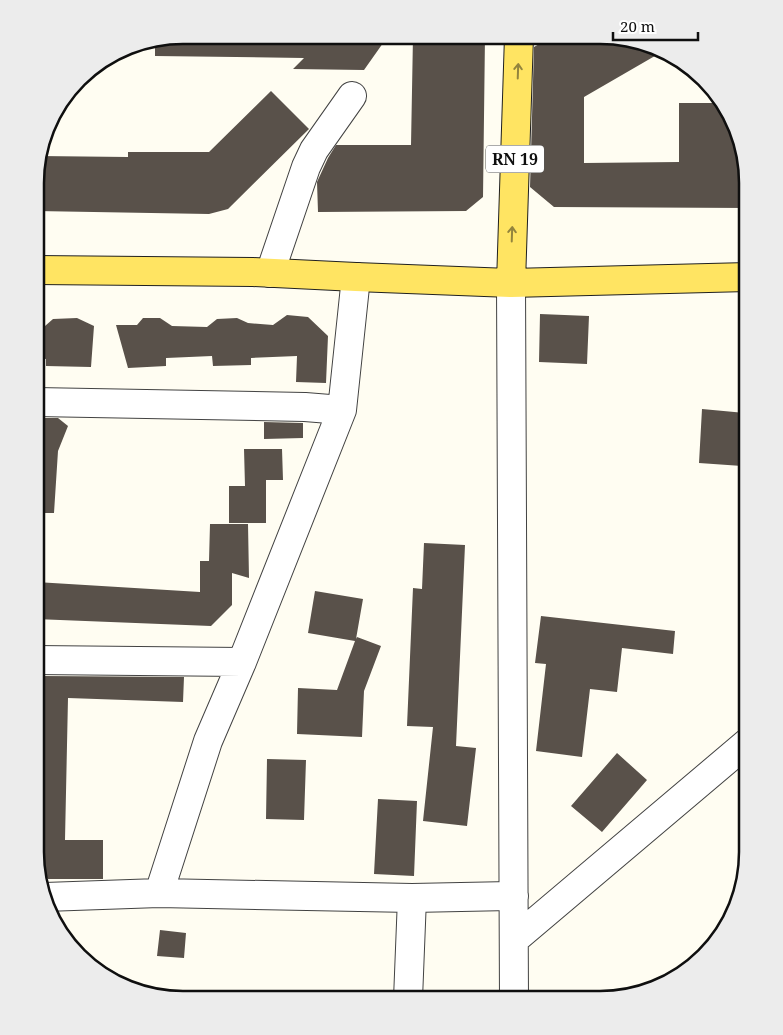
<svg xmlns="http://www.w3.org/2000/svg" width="783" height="1035" font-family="'Noto Serif',serif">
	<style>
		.building { fill: #59514a }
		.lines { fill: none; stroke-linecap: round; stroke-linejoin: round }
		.minor-casing { stroke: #424242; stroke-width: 30 }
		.major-casing { stroke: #202020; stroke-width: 30 }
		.minor { stroke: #fff; stroke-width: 28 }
		.major { stroke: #ffe462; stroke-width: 28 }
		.oneway { stroke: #93843d }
		.labels { text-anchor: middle; stroke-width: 5; stroke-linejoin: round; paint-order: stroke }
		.shield { fill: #fff; stroke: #575757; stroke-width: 1 }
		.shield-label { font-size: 16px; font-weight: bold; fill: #0f0f0f }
		.rim { fill: none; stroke: #0f0f0f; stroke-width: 2.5 }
	</style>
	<rect width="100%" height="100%" fill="#fffdf2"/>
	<!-- building -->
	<path class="building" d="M183,35L388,36L364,70L293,69L304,58L155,56V40Z
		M413,36H485L483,197L466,211L318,212L317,182L328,158L336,145H411Z
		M553,36H620L660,53L584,97V163L679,162V103H721L733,117L748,183V208L554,207L530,187L534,47Z
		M271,91L309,129L228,209L209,214L36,211V163L39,156L128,157V152H209Z
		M540,314L589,316L587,364L539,362Z
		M287,315L308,317L328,336L326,383L296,382L297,356L251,358V365L213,366L212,356L166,358V366L128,368L116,325H137L143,318H160L172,326L207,327L217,319L237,318L248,323L273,325Z
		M77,318L94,326L91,367L46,366V359L36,358V325L45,326L53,319Z
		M702,409L745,413L742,466L699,463Z
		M36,418H58L68,426L58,451L54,513H36Z
		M264,422L303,423V438L264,439Z
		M244,449H282L283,480H266V523H229V486H245Z
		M210,524H248L249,578L232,573V605L211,626L35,619L36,582L200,592V561H209Z
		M424,543L465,545L456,746L476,748L467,826L423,821L433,727L407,726L413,588L422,589Z
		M315,591L363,599L356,639L357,637L381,646L364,691L362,737L297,734L298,688L337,690L355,641L308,633Z
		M541,616L675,631L673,654L622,648L617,692L590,689L582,757L536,751L546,664L535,663Z
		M43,676L184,677L183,702L68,698L65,840H103V879H48L39,868L35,852V680Z
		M617,753L647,780L602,832L571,806Z
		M267,759L306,760L304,820L266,819Z
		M378,799L417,801L414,876L374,874Z
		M160,930L186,933L184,958L157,956Z"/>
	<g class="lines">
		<defs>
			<path id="minor" d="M270,273L306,167L314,150L352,96
				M511,283L514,1000
				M36,402L305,407L342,410
				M35,660L242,662
				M159,893L208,741L242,662L342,410L356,277
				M45,897L159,893L412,898L514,896
				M515,939L748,742
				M408,999L412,898"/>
			<path id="major" d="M36,270L253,272L356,277L511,283L748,277
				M511,283L519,36"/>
		</defs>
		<!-- minor casing -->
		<use href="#minor" class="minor-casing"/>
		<!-- major casing -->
		<use href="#major" class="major-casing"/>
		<!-- minor -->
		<use href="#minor" class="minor"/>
		<!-- major -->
		<use href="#major" class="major"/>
	</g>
	<!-- one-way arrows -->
	<defs><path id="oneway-shaft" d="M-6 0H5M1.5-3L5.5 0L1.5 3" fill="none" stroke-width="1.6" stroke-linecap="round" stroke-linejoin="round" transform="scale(1.25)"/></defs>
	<g class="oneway">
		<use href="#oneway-shaft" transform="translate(518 71) rotate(-88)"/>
		<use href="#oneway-shaft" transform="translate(512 234) rotate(-88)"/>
	</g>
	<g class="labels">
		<!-- shield labels -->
		<rect class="shield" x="486" y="145.5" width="58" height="27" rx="4"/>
		<g class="shield-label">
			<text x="515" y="165">RN 19</text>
		</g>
	</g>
	<!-- crop -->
	<path d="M0 0H783V1035H0ZM183 44H600A139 139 0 0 1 739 183V852A139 139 0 0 1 600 991H183A139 139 0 0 1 44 852V183A139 139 0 0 1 183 44Z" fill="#ececec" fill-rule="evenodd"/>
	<path class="rim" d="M183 44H600A139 139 0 0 1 739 183V852A139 139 0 0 1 600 991H183A139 139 0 0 1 44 852V183A139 139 0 0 1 183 44Z"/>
	<!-- scale -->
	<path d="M613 32v8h85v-8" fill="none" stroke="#0f0f0f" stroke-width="2.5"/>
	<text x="620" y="32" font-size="15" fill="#0f0f0f" stroke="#ffffff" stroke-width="4" paint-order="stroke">20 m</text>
</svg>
